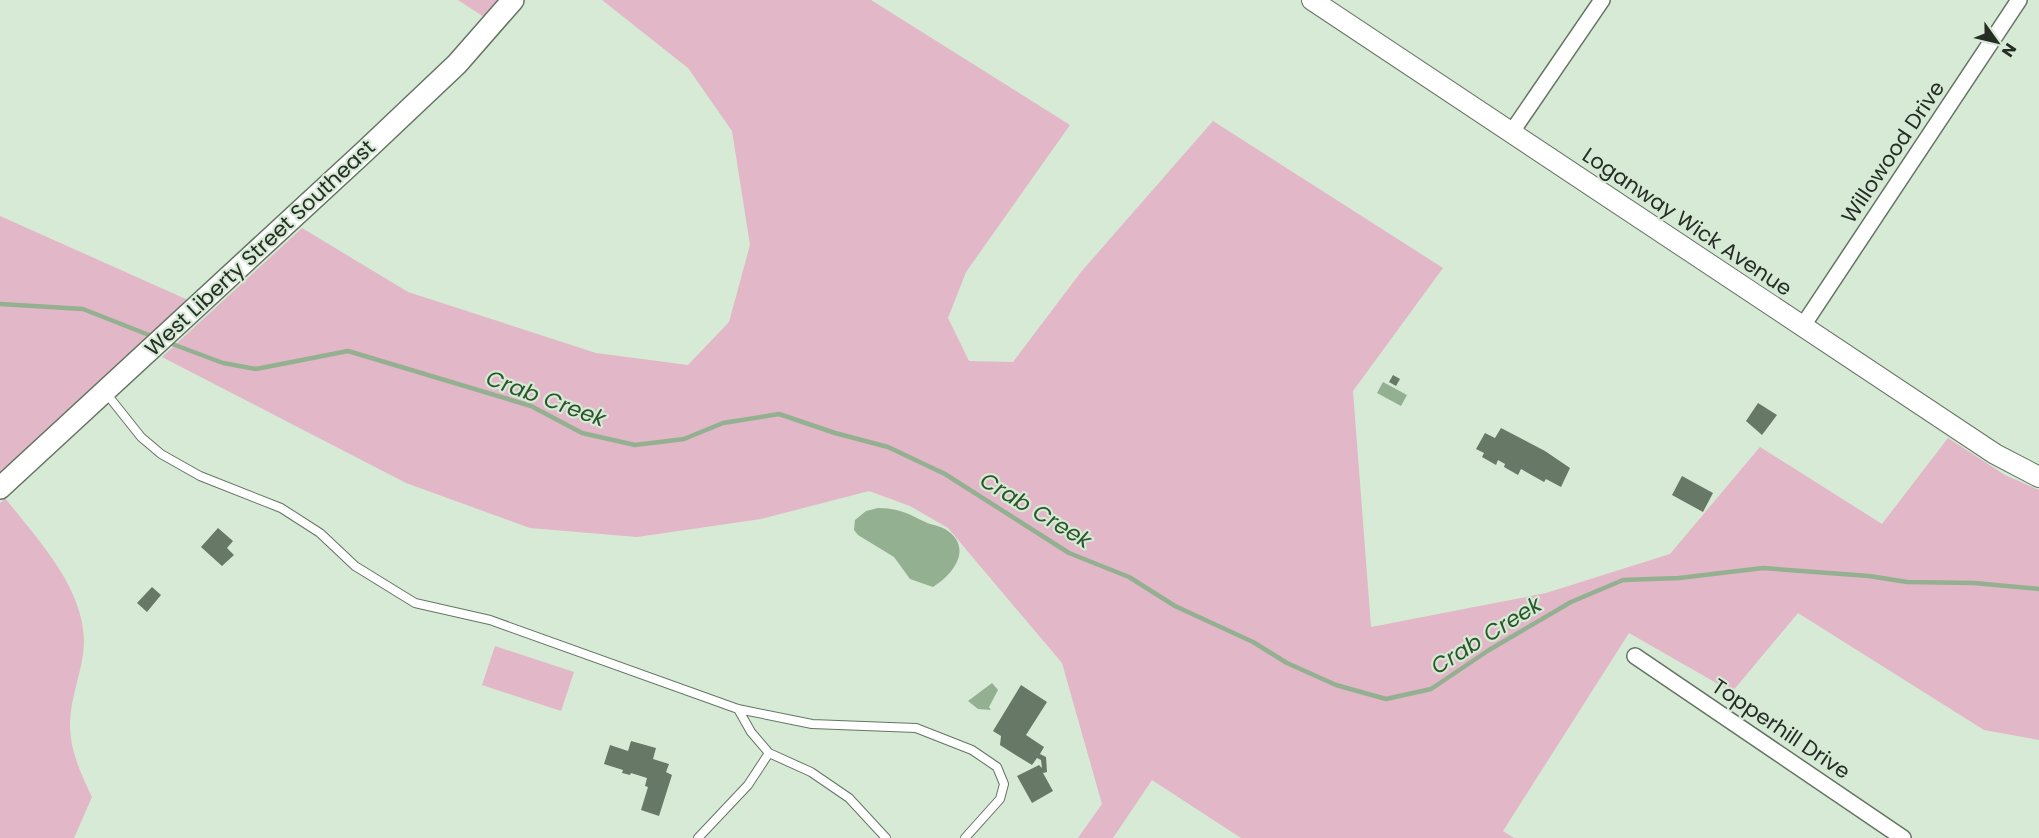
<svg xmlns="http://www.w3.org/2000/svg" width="2039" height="838" font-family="Poppins,sans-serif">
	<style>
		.green { fill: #e2b7c7 }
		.water { fill: #93b091 }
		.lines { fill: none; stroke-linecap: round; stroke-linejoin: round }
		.stream { stroke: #93b091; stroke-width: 4.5 }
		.building { fill: #677866 }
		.service-casing { stroke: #647563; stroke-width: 10 }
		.minor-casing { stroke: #647563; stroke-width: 18 }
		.tertiary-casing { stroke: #647563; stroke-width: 22 }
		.secondary-casing { stroke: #647563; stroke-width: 24 }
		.service { stroke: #fff; stroke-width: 8 }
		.minor { stroke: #fff; stroke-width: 15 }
		.tertiary { stroke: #fff; stroke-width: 20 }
		.secondary { stroke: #fff; stroke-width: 21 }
		.labels { text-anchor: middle; stroke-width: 4.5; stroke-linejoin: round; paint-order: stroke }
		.street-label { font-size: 21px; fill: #252d25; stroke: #d6ead5 }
		.water-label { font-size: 22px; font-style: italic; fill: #2b562a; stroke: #d6ead5 }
	</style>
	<rect width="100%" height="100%" fill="#d6ead5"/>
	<!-- green -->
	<path class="green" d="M458,0H498L484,17Z
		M602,0H871L1070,125L966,272L948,318L969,361L1013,362L1081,272L1213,121L1443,268L1353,391L1371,627L1546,593L1670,554L1760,447L1882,524L1948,438L2005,475L2039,490V740L1984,730L1798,613L1732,692L1629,633L1503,831L1514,838H1241L1152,780L1113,838H1078L1102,804L1062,663L948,528L910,506L869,491L761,519L637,537L530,528L406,483L162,357L302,228L408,292L596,353L688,365L729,322L750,245L732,131L688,68Z
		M0,216L188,300L0,474Z
		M5,498C37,539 83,586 84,641C84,669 69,699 70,727C71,753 81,774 92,797L74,838H0V503Z
		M495,646L574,672L561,711L482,685Z"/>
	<!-- water -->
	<path class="water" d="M1383,382L1407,395L1401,406L1377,393Z
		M878,508C897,508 907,513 923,521C930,525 938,525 945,529C974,547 954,574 933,587L910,579L894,557L858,535L854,530L855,520L866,511Z
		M992,683L998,690L989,707L991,710L978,709L968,701Z"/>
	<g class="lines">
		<!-- stream -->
		<path class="stream" d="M0,304L83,309L154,337
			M167,342L223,363L256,369L348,351L531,406L582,433L635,445L684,439L723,423L779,414L835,433L888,447L945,474L1069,553L1129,577L1175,606L1253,642L1287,663L1336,685L1386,699L1431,689L1489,650L1571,602L1623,580L1679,578L1763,568L1869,576L1907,582L1974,583L2039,589"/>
	</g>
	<!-- building -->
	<path class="building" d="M1393,375L1400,379L1396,386L1389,382Z
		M1758,403L1777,415L1762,435L1746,421Z
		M1501,428L1545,451L1570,468L1561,487L1546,479L1544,482L1521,469L1518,475L1504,467L1505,464L1498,460L1496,465L1482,457L1484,453L1476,449L1485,433L1495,438Z
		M1682,476L1713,493L1703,512L1672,495Z
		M218,528L233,541L227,548L234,555L222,566L201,547Z
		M152,587L161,595L147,612L137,603Z
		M1021,685L1047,702L1026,735L1044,747L1040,754L1046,757L1047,772L1043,773L1053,791L1032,803L1017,776L1039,765L1042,768L1041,760L1037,758L1032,765L1014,754L1000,745L1001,736L993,731Z
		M631,741L656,748L653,759L669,764L666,772L672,775L659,816L641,810L648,787L645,786L647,778L631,773L630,775L622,773L623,770L604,764L610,745L628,751Z"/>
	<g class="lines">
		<defs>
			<path id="service" d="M106,393L141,437L161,454L200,476L281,508L320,533L355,566L415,603L490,620L738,709L812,724L916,728L972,750L997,767L1004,784L1000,799L965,838
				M738,709L751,732L769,753L811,772L849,798L886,838
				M698,838L748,785L769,753"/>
			<path id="minor" d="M1511,133L1602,0
				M1802,327L2019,0
				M1635,656L1903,838"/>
			<path id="tertiary" d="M1312,0L1995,454L2039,477"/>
			<path id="secondary" d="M0,488L364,152L457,64L513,0"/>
		</defs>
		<!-- service casing -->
		<use href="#service" class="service-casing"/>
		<!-- minor casing -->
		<use href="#minor" class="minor-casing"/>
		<!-- tertiary casing -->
		<use href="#tertiary" class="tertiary-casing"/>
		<!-- secondary casing -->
		<use href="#secondary" class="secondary-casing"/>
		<!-- service -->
		<use href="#service" class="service"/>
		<!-- minor -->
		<use href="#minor" class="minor"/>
		<!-- tertiary -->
		<use href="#tertiary" class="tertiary"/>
		<!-- secondary -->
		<use href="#secondary" class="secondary"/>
	</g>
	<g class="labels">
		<!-- street labels -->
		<g class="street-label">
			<text transform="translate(1893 152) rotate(-56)" y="7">Willowood Drive</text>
			<text transform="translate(1687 222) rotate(34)" y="7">Loganway Wick Avenue</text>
			<text transform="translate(260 248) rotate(-43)" y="7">West Liberty Street Southeast</text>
			<text transform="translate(1781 729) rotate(34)" y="7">Topperhill Drive</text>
		</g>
		<!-- water labels -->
		<g class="water-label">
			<text transform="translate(546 398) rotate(20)" y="8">Crab Creek</text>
			<text transform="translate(1036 510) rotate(31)" y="8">Crab Creek</text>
			<text transform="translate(1486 635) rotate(-32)" y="8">Crab Creek</text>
		</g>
	</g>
	<!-- north arrow -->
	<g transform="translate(1997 42) rotate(124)" stroke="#d6ead5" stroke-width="4.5" paint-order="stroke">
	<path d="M0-4.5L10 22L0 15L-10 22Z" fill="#252d25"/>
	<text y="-9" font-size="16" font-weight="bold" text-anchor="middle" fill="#252d25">N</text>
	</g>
</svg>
